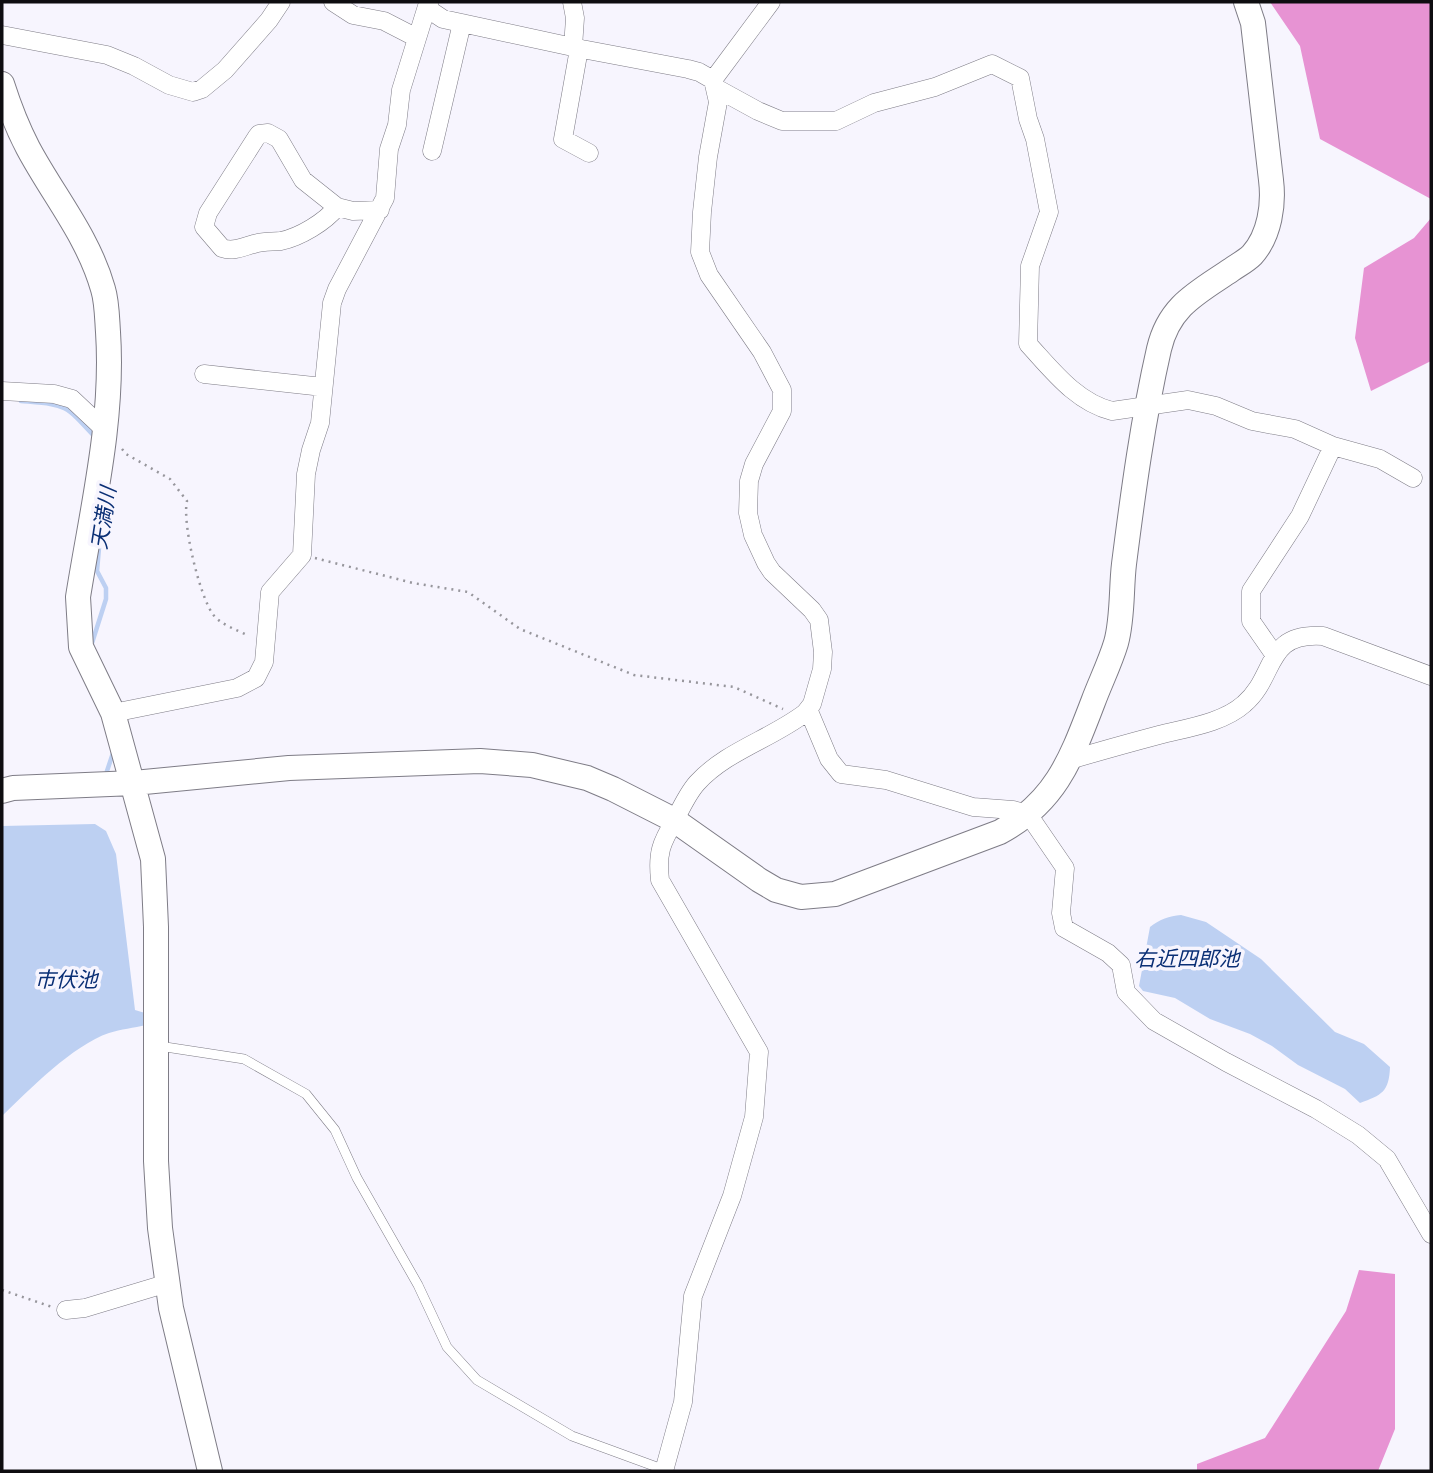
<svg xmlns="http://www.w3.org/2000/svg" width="1433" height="1473" font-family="Quicksand,'Noto Sans JP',sans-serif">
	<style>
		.forest { fill: #e793d3 }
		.water { fill: #bdd0f2 }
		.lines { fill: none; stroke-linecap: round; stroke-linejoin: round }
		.stream { stroke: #bdd0f2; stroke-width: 4.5 }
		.lane-casing { stroke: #7e7c86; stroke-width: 10 }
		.street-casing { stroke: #7e7c86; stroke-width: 19 }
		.secondary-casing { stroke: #7e7c86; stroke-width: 26 }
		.path { stroke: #97969c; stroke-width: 2.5; stroke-dasharray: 2 5; stroke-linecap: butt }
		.lane { stroke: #fff; stroke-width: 9 }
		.street { stroke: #fff; stroke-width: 18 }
		.secondary { stroke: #fff; stroke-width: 24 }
		.labels { text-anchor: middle; stroke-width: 7; stroke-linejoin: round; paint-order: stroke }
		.water-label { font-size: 21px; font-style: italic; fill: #0a2f75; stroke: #f7f5fe }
	</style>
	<rect width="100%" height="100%" fill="#f7f5fe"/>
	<!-- forest -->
	<path class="forest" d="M1270,2H1431V199L1320,139L1300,46Z
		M1431,218V361L1371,391L1355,338L1364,268L1414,238Z
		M1359,1270L1395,1274V1429L1378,1471H1197V1464L1265,1438L1346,1311Z"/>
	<!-- water -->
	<path class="water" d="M95,824L106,831L116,854L135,1010L145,1013L146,1025C134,1028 121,1029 109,1033C73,1045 29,1090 2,1116V826Z
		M1181,915L1206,922L1261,959L1335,1032L1364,1044L1390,1067C1389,1092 1382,1095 1360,1103L1345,1089L1298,1065L1272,1046L1250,1034L1210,1019L1175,998L1143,991L1139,986L1150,927C1160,919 1169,916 1181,915Z"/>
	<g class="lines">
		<!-- stream -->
		<path class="stream" d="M21,401C66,405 64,403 94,436
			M92,643L106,599V588L97,571L99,548
			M107,771L113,753"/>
		<defs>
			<path id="lane" d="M159,1046L244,1059L306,1094L335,1130L357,1178L418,1285L447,1347L477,1380L572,1436L665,1470"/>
			<path id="street" d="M333,2L353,15L384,21L417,38
				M428,2L431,11L443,19L582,49L688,69L699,72L713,80L718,102L708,157L702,212L700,252L709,275L762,352L782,390V411L754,464L749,481L748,513L753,535L766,563L772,572L812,610L819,620L823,652L822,669L812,704L805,713C771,739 726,751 697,783C688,793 681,808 675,820C661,843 657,853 660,880L759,1052L754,1117L732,1196L693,1296L683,1402L664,1471
				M572,2L575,18L573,47
				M2,35L107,55L134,66L169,85L193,92L202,89L225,70L269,20L281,2
				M579,49L563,139L589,153
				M713,80L771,2
				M716,88L758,111L782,121H836L874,103L935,87L992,64L1020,78L1028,119L1035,139L1049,212L1030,266L1028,344C1052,370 1076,402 1112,411L1188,400L1216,406L1252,421L1295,429L1333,446L1380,459L1413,478
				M432,151L462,23
				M337,207C325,222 300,237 281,241C272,242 263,241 254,244C242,247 233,252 222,248L204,227L208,213L256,138L259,134L268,133L279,139L303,180L337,207L353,211L380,210
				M204,374L323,387
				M2,391L54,394L72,399L105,430
				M1274,654L1251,621V591L1300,516L1333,446
				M808,709L829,759L841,774L886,780L973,807L1013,810L1028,814L1065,868L1061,913L1064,928L1108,953L1121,965L1126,992L1154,1021L1226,1062L1316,1109L1358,1135L1387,1159L1431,1234
				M113,713L237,688L256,678L264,662L270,592L302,555L306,474L311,450L320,423L332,303L337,289L385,198L389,149L397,125L401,90L428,3
				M1070,760C1100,751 1129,743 1159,735C1186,728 1223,723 1244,704C1277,676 1264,632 1323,636L1431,676
				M66,1310L85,1308L168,1283"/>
			<path id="secondary" d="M2,84C9,106 17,127 28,148C53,195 88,236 103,289C107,302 107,318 108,332C114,420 92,509 78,597L81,647L113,713L153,859L156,927V1161L160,1228L171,1308L210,1471
				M2,791L13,788L134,783L289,768L480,761L532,765L587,778L613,789L674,820L759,880L776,890L801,897L835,894L1000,832C1056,802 1071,759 1093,702C1100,683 1110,663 1116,643C1123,618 1121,589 1124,564C1133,493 1143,419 1159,349C1169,306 1197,293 1231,270C1238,265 1246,261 1252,255C1270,235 1274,204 1271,180L1253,23L1246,2"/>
		</defs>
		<!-- lane casing -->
		<use href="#lane" class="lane-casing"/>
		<!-- street casing -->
		<use href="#street" class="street-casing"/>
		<!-- secondary casing -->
		<use href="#secondary" class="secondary-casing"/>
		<!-- path -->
		<path class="path" d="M122,449L126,454L170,479L187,501C182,523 199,593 212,613C219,624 237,630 249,636
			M315,558L413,583L468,592L520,629L634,675L734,687L783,709
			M2,1290L52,1307"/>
		<!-- lane -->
		<use href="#lane" class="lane"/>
		<!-- street -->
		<use href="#street" class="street"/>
		<!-- secondary -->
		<use href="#secondary" class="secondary"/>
	</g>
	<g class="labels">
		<!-- water labels -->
		<g class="water-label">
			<text transform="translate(104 518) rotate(-81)" y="7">天満川</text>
			<text x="1187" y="966">右近四郎池</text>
			<text x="66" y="987">市伏池</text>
		</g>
	</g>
	<!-- border -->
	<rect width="1433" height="1473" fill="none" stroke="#0e0d10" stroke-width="7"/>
</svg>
